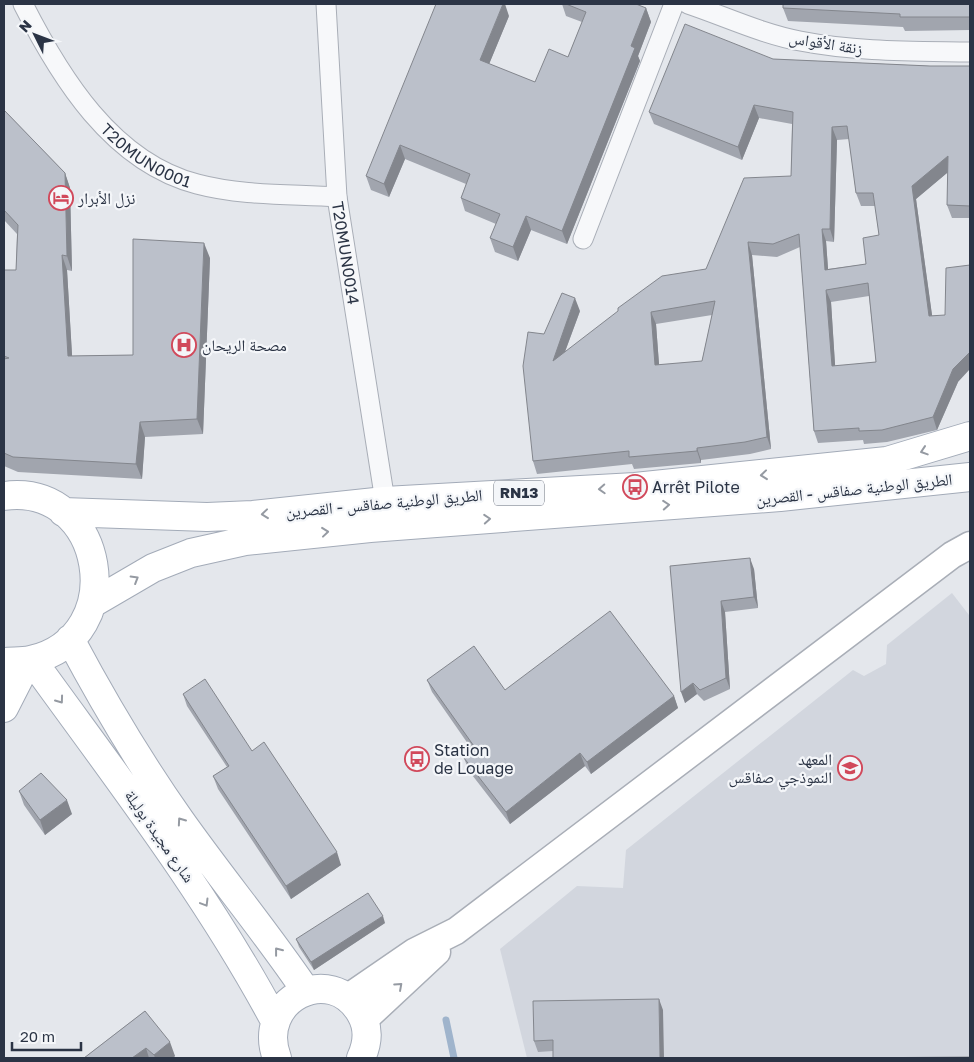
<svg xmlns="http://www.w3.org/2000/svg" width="974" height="1062" font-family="'Golos Text','Noto Naskh Arabic',sans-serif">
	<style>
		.built { fill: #d2d6de }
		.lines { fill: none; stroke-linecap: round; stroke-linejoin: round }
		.stream { stroke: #9fb4cc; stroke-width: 7 }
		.street-casing { stroke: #a9aeb7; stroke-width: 21 }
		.secondary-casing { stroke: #a9aeb7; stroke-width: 29 }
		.primary-casing { stroke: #a3abb8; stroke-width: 30 }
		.street { stroke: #f7f8fa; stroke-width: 19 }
		.secondary { stroke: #fff; stroke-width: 26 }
		.primary { stroke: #fff; stroke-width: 28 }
		.wall { fill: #a1a5ae; fill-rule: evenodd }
		.shaded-wall { fill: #83868d }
		.building { fill: #bbc0ca; stroke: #83868d; fill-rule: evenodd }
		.oneway { stroke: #959aa2 }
		.labels { text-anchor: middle; stroke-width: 4.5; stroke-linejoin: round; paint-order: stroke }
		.shield { fill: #f4f6f9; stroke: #676e7b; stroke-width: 1 }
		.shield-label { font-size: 15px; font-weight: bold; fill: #2b3445 }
		.street-label { font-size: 16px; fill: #2b3445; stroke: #f4f6f9 }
		.poi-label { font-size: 16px; fill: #2b3445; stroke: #f4f6f9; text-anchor: start }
	</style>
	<rect width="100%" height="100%" fill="#e4e7ec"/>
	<!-- built -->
	<path class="built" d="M952,593L969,615L970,1058H527L500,949L577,886L623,888L626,850L853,670L864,676L886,664L887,645Z"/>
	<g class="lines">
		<!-- stream -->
		<path class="stream" d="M446,1020L454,1058"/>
		<defs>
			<g id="street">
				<path id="s1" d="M23,4C60,77 112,162 197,184C242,196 291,194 337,197"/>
				<path id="s2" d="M326,4L337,197L385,501"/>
				<path d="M688,4C724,16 762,34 800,41C856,52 913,51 970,52"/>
				<path d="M583,239L674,4"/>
			</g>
			<path id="secondary" d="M347,998L414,952L456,931L952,555L970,545
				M364,1020L437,952"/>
			<path id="primary" d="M4,496C105,482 132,637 31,660C22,662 12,661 4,662
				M63,512L207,517L253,515L385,501L635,487L887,461L970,436
				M93,603L153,568L191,553L245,541L370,528L780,497L970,477
				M70,639C103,701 139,762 180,820C221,878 266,932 306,991
				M32,660C117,778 206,892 275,1021
				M4,708L28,661
				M277,1058C255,1000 331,961 361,1014C369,1028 368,1043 361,1058"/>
		</defs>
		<!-- street casing -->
		<use href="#street" class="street-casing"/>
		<!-- secondary casing -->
		<use href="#secondary" class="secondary-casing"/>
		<!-- primary casing -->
		<use href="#primary" class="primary-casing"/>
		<!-- street -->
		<use href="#street" class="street"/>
		<!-- secondary -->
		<use href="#secondary" class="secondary"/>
		<!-- primary -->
		<use href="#primary" class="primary"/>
	</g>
	<!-- wall -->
	<path class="wall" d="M562,4L646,8L651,22L638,56L640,61L567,244L531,230L518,261L495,252L490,238L496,224L465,211L461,198L466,184L405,159L389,197L371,190L366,176L509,16L489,64L535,82L568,57L582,22L566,16Z
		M970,4V30L905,31L903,27L788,21L783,8Z
		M773,59L930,66H970V218H952L947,205L948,172L916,199L932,316L958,382L937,430L887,442L864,444L863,440L818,443L814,431L800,247L777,257L752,255L771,449L750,454L701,460V463L634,469L632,464L537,474L533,461L544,334L580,311L565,352L706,269L791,176L792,124L759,118L742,160L654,124L649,112ZM849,139L856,193L861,206H875L879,235L866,264L828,269L826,241L834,242L837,140ZM869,296L876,362L835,366L831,302ZM712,315L702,361L659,365L656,324Z
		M4,110L65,173L70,188L72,271L67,270L72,356L133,355L210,258L203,434L145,437L142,479L18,472L4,466V270H16L17,234L4,220Z
		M670,566L754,569L758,608L725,612L730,689L704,701L697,694L685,703Z
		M427,680L505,690L674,696L678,708L591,774L585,766L510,824L469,771L464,758L473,751L432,692Z
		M183,694L252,751L341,865L291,899L218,789L213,776L227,767L187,706Z
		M19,791L72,814L45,835L24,805Z
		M385,923L314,970L299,947L296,939Z
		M663,1010L553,1051L538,1052L534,1041Z
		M145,1011L175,1056L173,1058H84Z"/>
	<!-- shaded-wall -->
	<path class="shaded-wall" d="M503,4H505L509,16L485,74L480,60Z
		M646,8L651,22L638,56L640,61L567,244L562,231L631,46Z
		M754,105L759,118L742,160L738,147Z
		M832,127L837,140L834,242L830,229Z
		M400,145L405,159L389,197L384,184Z
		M948,156L953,168L916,199L934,329L929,316L912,186Z
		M65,173L70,188L72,271L67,256Z
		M526,216L531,230L518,261L513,247Z
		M822,229L826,241L829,282L825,270Z
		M748,242L752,255L771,449L767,437Z
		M204,243L210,258L203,434L197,419Z
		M62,255L67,270L73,371L68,356Z
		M826,290L831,302L836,379L832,366Z
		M575,298L580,311L557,373L553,361Z
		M651,312L656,324L660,377L655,365Z
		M970,352V369L958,382L937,430L933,417L953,369Z
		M140,422L145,437L142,479L136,464Z
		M697,448L701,460V463L697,451Z
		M750,558L754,569L758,608L754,597Z
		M721,601L725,612L730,689L726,678Z
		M693,683L697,694L685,703L681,692Z
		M674,696L678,708L591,774L587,762Z
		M580,753L585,766L510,824L506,812Z
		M67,800L72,814L45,835L40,820Z
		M337,852L341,865L291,899L286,886Z
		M383,916L385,923L314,970L311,962Z
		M659,999L663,1010L664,1058H660Z
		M170,1042L175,1056L173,1058H155L154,1055Z
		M146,1048L149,1058H132Z"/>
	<!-- building -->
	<path class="building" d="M436,4H503L480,60L535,82L549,49L568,57L586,12L566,4H636L646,8L631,46L635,48L562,231L526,216L513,247L490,238L500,214L461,198L470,174L400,145L384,184L366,176Z
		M783,4H970V17H900V14L783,8Z
		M685,24L773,59L930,66H970V206L947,205L948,156L912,186L929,316L945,315L946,268L970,265V352L953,369L933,417L882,430L859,431V428L814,431L799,234L773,244L748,242L767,437L745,442L697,448V451L629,457V451L533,461L523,366L528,332L544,334L562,293L575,298L553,361L618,311V308L662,276L706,269L744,178L791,176L793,112L754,105L738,147L649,112ZM847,126L856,193H873L879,235L863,238L866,264L825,270L822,229H830L832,127ZM868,283L876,362L832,366L826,290ZM715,301L702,361L655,365L651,312Z
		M4,110L65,173L67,256L62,255L68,356L133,355V239L204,243L197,419L140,422L136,464L13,457L4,453V359L9,358L4,356V270H16L18,225L4,210Z
		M750,558L754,597L721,601L726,678L700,690L693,683L681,692L670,566Z
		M610,611L674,696L587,762L580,753L506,812L464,758L476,749L427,680L474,646L505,690Z
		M205,679L252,751L264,742L337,852L286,886L213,776L229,766L183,694Z
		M41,773L67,800L40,820L19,791Z
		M368,893L383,916L311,962L296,939Z
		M659,999L660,1058H553V1040L534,1041L533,1001Z
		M145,1011L170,1042L154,1055L146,1048L132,1058H84Z
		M970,1057V1058H837Z"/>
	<!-- one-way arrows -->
	<defs><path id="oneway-chevron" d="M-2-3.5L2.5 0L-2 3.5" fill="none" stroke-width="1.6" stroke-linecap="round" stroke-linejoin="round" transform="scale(1.25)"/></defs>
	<g class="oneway">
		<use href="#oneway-chevron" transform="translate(924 451) rotate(162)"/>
		<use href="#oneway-chevron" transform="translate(764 475) rotate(174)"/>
		<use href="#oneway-chevron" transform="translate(602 489) rotate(177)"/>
		<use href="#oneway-chevron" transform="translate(666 505) rotate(-4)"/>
		<use href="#oneway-chevron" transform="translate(265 514) rotate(174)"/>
		<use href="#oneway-chevron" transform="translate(487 519) rotate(-4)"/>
		<use href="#oneway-chevron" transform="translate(325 532) rotate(-6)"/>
		<use href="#oneway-chevron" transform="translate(135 579) rotate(-31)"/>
		<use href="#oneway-chevron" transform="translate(60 700) rotate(54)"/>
		<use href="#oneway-chevron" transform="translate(181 821) rotate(-125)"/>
		<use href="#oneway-chevron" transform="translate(205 903) rotate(59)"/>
		<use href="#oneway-chevron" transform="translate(278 951) rotate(-128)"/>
		<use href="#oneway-chevron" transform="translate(399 986) rotate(-42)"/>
	</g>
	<!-- icons -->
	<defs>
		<symbol id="hotel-ring" viewBox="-11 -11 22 22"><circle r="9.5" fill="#f4f6f9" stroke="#d1495b" stroke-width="1.5"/><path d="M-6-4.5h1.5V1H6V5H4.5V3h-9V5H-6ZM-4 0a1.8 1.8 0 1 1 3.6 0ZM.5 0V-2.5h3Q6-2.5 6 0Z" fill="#d1495b"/></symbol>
		<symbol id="hospital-ring" viewBox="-11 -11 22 22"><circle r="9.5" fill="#f4f6f9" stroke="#d1495b" stroke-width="1.5"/><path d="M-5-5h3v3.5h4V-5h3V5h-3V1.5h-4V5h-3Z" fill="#d1495b"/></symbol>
		<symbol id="bus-ring" viewBox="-11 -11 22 22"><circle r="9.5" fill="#f4f6f9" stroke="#d1495b" stroke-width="1.5"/><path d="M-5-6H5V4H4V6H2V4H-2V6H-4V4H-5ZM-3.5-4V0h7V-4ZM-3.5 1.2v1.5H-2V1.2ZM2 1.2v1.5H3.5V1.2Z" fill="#d1495b"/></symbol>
		<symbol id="school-ring" viewBox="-11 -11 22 22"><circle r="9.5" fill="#f4f6f9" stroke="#d1495b" stroke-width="1.5"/><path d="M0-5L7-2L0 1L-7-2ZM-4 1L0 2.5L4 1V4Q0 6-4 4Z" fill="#d1495b"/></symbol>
	</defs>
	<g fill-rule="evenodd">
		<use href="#hotel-ring" x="47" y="184" width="28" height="28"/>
		<use href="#hospital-ring" x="170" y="331" width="28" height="28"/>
		<use href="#bus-ring" x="621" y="473" width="28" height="28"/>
		<use href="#bus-ring" x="403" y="745" width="28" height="28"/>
		<use href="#school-ring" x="836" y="754" width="28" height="28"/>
	</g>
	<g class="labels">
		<!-- shield labels -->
		<rect class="shield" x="494" y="480.5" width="50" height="25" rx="4"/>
		<g class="shield-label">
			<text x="519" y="498">RN13</text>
		</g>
		<!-- street labels -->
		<g class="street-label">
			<text transform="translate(826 43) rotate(9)" y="6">زنقة الأقواس</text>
			<text dy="6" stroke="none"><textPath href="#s1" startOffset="199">T20MUN0001</textPath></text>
			<text dy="6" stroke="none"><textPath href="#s2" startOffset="250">T20MUN0014</textPath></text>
			<text transform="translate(854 489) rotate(-6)" y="6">الطريق الوطنية صفاقس - القصرين</text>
			<text transform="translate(384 503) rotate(-5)" y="6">الطريق الوطنية صفاقس - القصرين</text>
			<text transform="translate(160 836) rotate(55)" y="6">شارع مجيدة بوليلة</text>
		</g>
		<!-- poi labels -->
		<g class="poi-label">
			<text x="78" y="204">نزل الأبرار</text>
			<text x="202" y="351">مصحة الريحان</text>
			<text x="652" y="493">Arrêt Pilote</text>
			<text x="434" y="756">Station<tspan x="434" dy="18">de Louage</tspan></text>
			<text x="832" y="765" text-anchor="end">المعهد<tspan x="832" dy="18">النموذجي صفاقس</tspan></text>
		</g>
	</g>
	<!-- border -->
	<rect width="974" height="1062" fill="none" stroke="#2b3445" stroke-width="10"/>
	<!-- north arrow -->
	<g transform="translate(35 35) rotate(312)" stroke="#f4f6f9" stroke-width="4" paint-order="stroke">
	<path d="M0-4L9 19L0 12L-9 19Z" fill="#2b3445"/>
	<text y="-8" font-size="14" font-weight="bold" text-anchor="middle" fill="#2b3445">N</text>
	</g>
	<!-- scale -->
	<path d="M12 1042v8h69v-8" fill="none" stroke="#2b3445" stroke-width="2.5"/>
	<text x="20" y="1042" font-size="15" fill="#2b3445" stroke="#f4f6f9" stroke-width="4" paint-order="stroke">20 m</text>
</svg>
